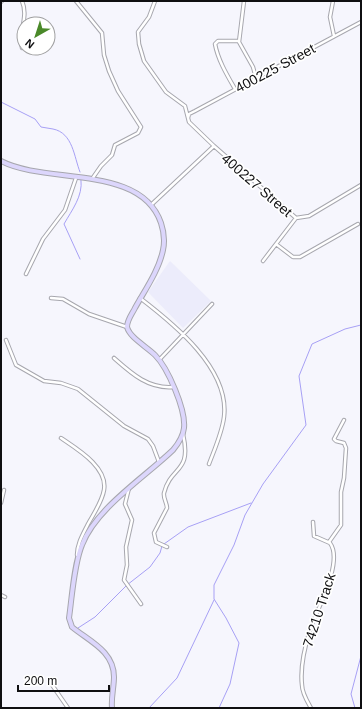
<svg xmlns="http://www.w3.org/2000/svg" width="362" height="709" font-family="Helvetica,sans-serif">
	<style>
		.built { fill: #ececfb }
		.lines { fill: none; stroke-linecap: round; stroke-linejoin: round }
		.stream { stroke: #a7a0f5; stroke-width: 1 }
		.street-casing { stroke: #a7a7ae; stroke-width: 4.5 }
		.secondary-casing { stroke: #a7a7ae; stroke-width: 6 }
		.street { stroke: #fff; stroke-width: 2.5 }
		.secondary { stroke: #dcd6fc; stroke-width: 4 }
		.labels { text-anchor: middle; stroke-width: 3.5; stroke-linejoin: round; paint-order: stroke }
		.street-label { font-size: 14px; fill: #0f0f11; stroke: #fff }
	</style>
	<rect width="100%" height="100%" fill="#f6f6fd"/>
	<!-- built -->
	<path class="built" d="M170,261L211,301L183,328L148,292Z"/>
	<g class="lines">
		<!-- stream -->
		<path class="stream" d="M1,102L35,119L41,127C45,128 49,128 53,129C73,133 74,157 80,172
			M80,259L64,224C72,210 83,196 81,180
			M164,544L188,527L251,503
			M78,628L95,617L127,585L150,567L160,553L162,546
			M149,708L177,678L214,600
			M219,708L230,684L239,643L226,618L214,599V585L234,545L245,515L263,484L306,425L299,376L312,344L345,329L361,325
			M355,708L351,694L361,656"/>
		<defs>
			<path id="street" d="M76,1L102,33L104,55L109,71L118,91L141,127L138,133L115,145L112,155L101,166L92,179
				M155,1L149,17L138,32L139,44L144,61L166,92L185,106L188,118
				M244,1L239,42L253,67L256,78
				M333,1L330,17L334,36
				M1,2L2,1
				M361,22L195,111L189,114L188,118L189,122L214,146L296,218L309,216L361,185
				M22,48C18,32 29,17 22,1
				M235,89C227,75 218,60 215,44L218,41H239
				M151,205L214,146
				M276,244L293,257H300L358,224
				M263,261L296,218
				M26,274L43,239L65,210L76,178
				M51,298L63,299L89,314L127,327
				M140,298C174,324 230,369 224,417C222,433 215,448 209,464
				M6,340L16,365L44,381L61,383L78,389L124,426L148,439L153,446L159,462
				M114,358C131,373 148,389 173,387
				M159,360L212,304
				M61,438C77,449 108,467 104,490C102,502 94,513 88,524C83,534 77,544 77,555
				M129,488L125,504L132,520L126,547L127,565L124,580L141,604
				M1,503L4,490
				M329,542L341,525V492L344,478L346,448L344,443L336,441L334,439L344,420
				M167,547L156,542L154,533L167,508C167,503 163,498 164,493C171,465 192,474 183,434
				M1,595L5,597
				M50,682L68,708
				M311,708C307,701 302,693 302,685C300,668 305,646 310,630C316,611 344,562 330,543L314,536L313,522"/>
			<path id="secondary" d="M1,161C47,185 141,164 161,223C164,232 165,241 163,250C159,270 145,290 135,308C132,314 127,320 127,327C130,338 146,346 155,355C168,368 186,410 184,428C183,437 178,444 173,450C145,477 96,508 82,545C74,564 72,597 69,618L72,627C89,641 114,651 114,677C114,687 111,697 112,708"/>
		</defs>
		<!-- street casing -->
		<use href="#street" class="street-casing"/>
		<!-- secondary casing -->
		<use href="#secondary" class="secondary-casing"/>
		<!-- street -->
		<use href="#street" class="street"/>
		<!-- secondary -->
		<use href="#secondary" class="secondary"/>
	</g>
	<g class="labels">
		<!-- street labels -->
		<g class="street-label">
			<text transform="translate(275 68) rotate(-28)" y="5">400225 Street</text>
			<text transform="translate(257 185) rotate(41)" y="5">400227 Street</text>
			<text transform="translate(319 610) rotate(-72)" y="5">74210 Track</text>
		</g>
	</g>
	<!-- border -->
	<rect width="362" height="709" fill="none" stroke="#0f0f11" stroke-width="4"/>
	<!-- north arrow -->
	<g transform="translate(36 36) rotate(219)"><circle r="19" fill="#ffffff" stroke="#9f9fa0"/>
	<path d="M0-3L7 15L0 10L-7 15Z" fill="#4a8929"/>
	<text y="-6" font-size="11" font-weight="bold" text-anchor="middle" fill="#0f0f11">N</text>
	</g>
	<!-- scale -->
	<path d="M18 685v6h91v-6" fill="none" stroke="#0f0f11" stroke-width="2"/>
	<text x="24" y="685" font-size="12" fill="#0f0f11" stroke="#ffffff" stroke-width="3" paint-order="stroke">200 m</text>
</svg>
